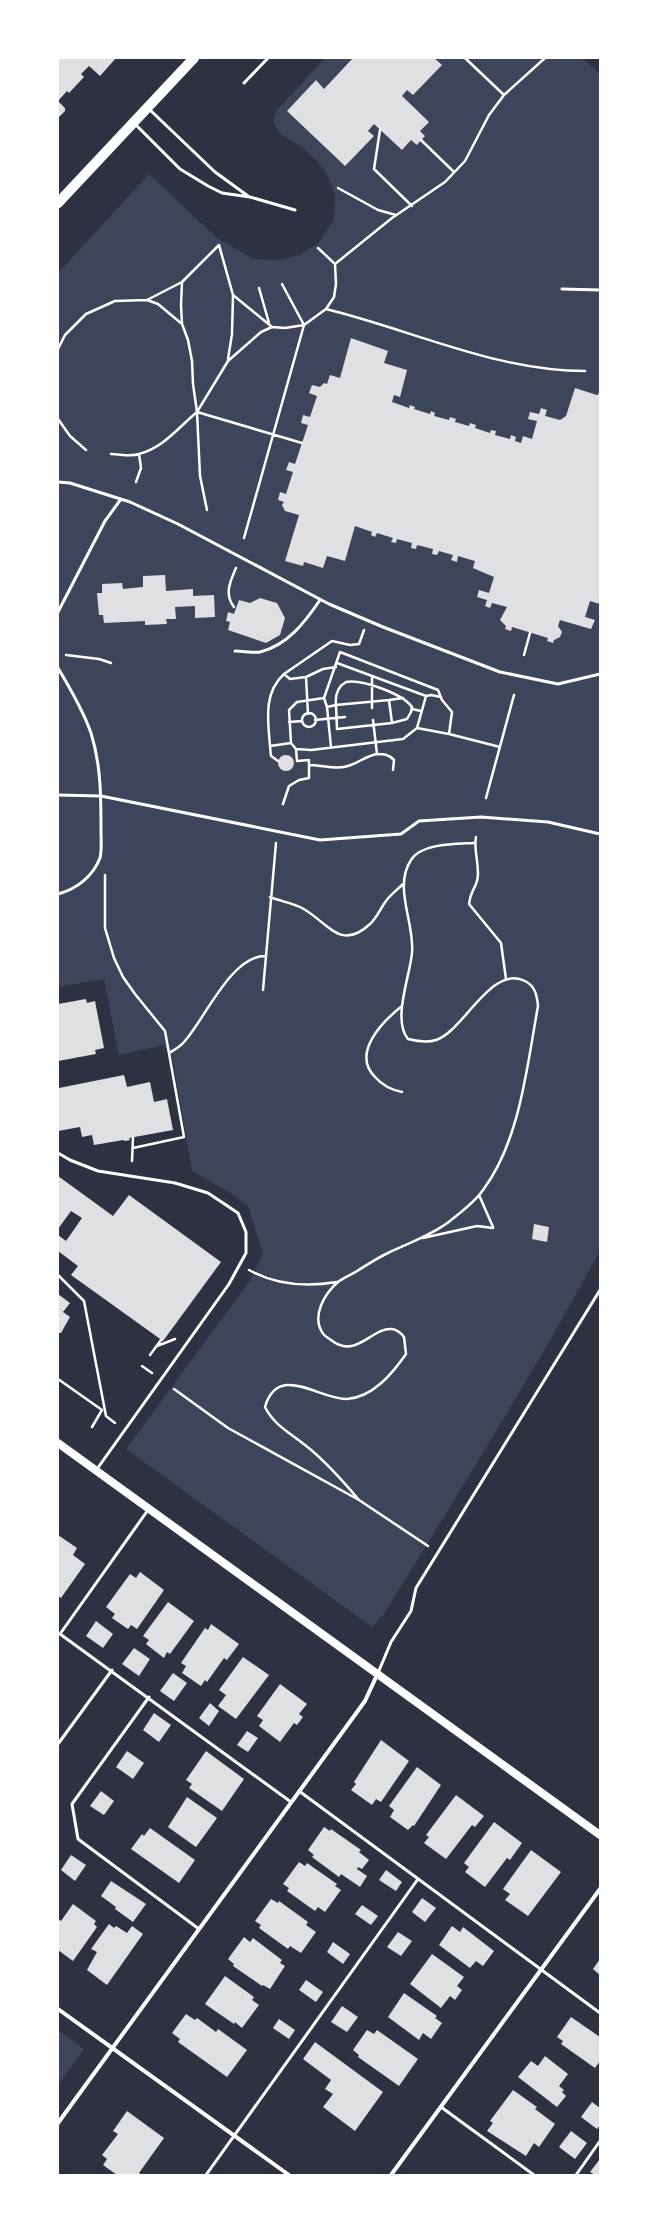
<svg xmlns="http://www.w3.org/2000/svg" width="658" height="2233" font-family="'Open Sans',sans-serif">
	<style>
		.green { fill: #3c4559 }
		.building { fill: #e0e0e3 }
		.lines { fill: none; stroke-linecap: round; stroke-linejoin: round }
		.path { stroke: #fff; stroke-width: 2.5 }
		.service { stroke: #fff; stroke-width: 3 }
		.minor { stroke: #fff; stroke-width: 4 }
		.secondary { stroke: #fff; stroke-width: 8 }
		.primary { stroke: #fff; stroke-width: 10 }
	</style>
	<rect width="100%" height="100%" fill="#2d3142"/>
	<!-- green -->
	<path class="green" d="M325,58H582L600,74V1251C533,1374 458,1494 384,1614L372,1627L126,1449L249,1282L263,1254L248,1206L229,1192L192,1171L173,1061L164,1045L119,1055L104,979L58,987V273L149,174L218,239L254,259L278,260L299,255L319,243L334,219L335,194L326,172L316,160L302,147L280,134L273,121L276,111Z
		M58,2030L84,2049L58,2085Z"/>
	<!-- building -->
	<path class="building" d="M58,58H116L100,76L89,66L81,74L84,77L69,93L67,91L58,101L65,108V111L58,118Z
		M353,58H434L442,65L413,95L407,90L402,96L429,122L420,131L425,136L421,140L417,145L411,140L402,150L374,124L368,131L374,136L345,166L287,111L316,80L324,89Z
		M351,338L388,351L384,363L407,370L400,397L394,395L392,402L409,408L410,405L415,407L414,409L430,414L431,411L435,413L434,416L449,420L450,417L456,419L455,422L469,426L470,423L476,425L475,428L490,433L491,430L496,431L495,435L510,439L511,435L516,437L515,441L521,443L523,436L532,439L537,421L528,419L530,412L539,414L541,408L547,410L545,416L560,420L566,416L575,388L600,396V604L590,601L585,617L595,620L591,629L560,620L558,626L562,632L560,637L554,640L553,643L547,641L548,638L512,627L511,631L505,629L506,626L500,620L507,607L492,603L490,608L485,606L487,600L477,597L479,590L489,593L494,577L473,568L475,561L458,556L457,562L451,560L453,555L439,551L437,555L432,554L433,549L417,545L416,549L411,548L412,543L397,539L396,543L391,542L393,538L377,533L375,537L371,535L372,532L355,526L345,561L327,556L323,568L304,562L303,566L285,561L299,515L285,511L282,505L284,502L278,500L280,492L286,494L293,472L286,470L289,462L295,464L308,425L301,423L303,415L310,417L317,396L309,393L312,385L320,387L324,383L327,384L330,375L340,378Z
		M165,575L166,591L193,589V596L214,595L215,617L195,618V606L175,607L176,619H166L167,624L145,625V621L104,623L103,615H99L97,593H102V584L122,583L123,589L143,587V576Z
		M260,598L277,603L285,618L280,635L266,643L228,630L230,622L226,621L228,612L234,614L239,600L250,603Z
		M278 763a8 8 0 1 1 16 0a8 8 0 1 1-16 0Z
		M86,999L87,1003L95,1001L104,1048L95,1050L96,1054L58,1061V1004Z
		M124,1075L127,1087L150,1082L154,1102L167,1099L173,1130L129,1138L130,1140L125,1141L123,1140L94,1145L92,1135L82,1137L80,1127L58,1131L59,1088Z
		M58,1176L113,1216L129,1195L221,1262L163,1341L71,1275L78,1266L58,1251V1235L66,1241L82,1218L71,1211L58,1229Z
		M534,1224L549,1227L547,1242L532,1239Z
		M58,1294L70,1303L63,1312L70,1317L61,1333H58Z
		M58,1535L77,1548L73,1555L85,1564L61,1598L58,1596Z
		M140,1572L164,1590L137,1629L131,1625L128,1629L112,1618L115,1614L106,1607L130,1574L136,1578Z
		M168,1602L194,1621L170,1654L167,1652L164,1658L146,1644L149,1640L143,1636Z
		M96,1621L113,1634L103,1648L86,1636Z
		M211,1624L239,1644L227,1660L224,1658L207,1682L205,1680L201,1686L182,1673L186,1666L181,1663L205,1628L208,1630Z
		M134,1648L150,1659L139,1676L122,1664Z
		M243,1657L269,1675L236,1719L218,1706L226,1695L219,1690Z
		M173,1673L187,1683L174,1701L160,1691Z
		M280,1684L307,1704L299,1714L303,1717L297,1725L294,1723L280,1742L259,1726L263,1720L257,1716Z
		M210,1703L219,1711L209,1726L199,1718Z
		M154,1713L171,1725L159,1742L143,1730Z
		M247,1731L258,1738L248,1752L237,1745Z
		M381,1740L409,1761L381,1802L376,1799L372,1805L351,1790L356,1784L354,1782Z
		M127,1751L144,1763L133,1779L116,1767Z
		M206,1751L244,1779L222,1811L189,1788L192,1784L186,1780Z
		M417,1767L441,1785L414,1826L413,1825L408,1830L390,1817L394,1810L389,1806Z
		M101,1791L114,1801L104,1815L90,1806Z
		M456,1795L484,1816L475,1827L472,1825L446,1859L424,1843L429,1837L426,1835Z
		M187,1797L217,1818L196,1847L168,1827Z
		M494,1822L522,1843L510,1860L507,1858L485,1887L465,1872L469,1867L464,1863Z
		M324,1827L330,1831L331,1829L361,1850L359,1852L369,1860L362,1869L358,1867L357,1869L367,1876L360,1887L341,1874L339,1877L312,1857L314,1855L308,1850Z
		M150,1828L195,1860L179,1883L131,1849L142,1834L144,1836Z
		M531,1850L561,1872L528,1916L505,1900L510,1894L503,1889Z
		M71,1855L86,1865L75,1881L61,1870Z
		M299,1862L305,1866L307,1863L337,1884L335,1886L341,1890L325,1912L318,1907L315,1911L287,1891L289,1888L283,1884Z
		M386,1870L402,1882L396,1891L379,1880Z
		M111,1881L146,1904L133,1922L115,1909L116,1907L101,1896Z
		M422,1898L436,1908L425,1922L412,1912Z
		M271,1899L278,1903L279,1901L308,1922L306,1925L316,1932L301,1953L290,1946L288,1949L259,1928L261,1925L255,1921Z
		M73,1904L96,1921L94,1924L97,1927L73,1961L58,1950V1919L61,1921Z
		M362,1905L378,1916L371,1925L355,1914Z
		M109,1924L114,1928L116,1926L127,1933L132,1926L143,1934L107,1985L87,1970L97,1952L91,1949Z
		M452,1926L460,1932L463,1927L494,1951L483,1966L476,1961L470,1968L439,1945Z
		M398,1932L412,1941L401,1956L387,1947Z
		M244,1937L250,1942L253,1938L282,1960L280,1963L285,1966L270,1989L263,1985L262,1986L233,1966L234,1964L228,1959Z
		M333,1942L350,1954L343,1964L327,1952Z
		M432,1954L464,1977L457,1986L462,1990L455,2000L450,1996L441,2008L410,1984Z
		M600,1959V1975L593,1969Z
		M225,1976L254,1997L252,2000L259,2005L242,2028L235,2022L234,2024L205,2004Z
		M306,1980L323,1992L316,2002L299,1990Z
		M404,1993L437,2016L435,2018L442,2023L431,2039L423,2033L419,2040L388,2017Z
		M342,2006L358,2017L347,2032L331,2022Z
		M186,2014L195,2020L197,2018L216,2032L218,2029L247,2050L227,2077L178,2042L180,2039L172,2033Z
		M571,2017L600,2037V2061L595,2068L561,2044L563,2041L557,2037Z
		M279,2019L295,2030L289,2039L273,2028Z
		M367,2030L374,2034L377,2030L418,2059L399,2086L358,2057L359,2055L353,2050Z
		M315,2042L383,2092L355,2131L323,2107L333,2094L325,2089L331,2080L303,2059Z
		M545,2056L568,2074L559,2086L564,2090L562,2092L566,2096L557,2107L518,2077L531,2061L538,2066Z
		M513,2090L537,2107L535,2109L555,2124L539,2147L534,2143L526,2156L487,2131L493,2123L490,2121Z
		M592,2102L600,2108V2125L597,2129L581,2117Z
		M127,2111L164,2138L139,2173L142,2175H117L103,2165L107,2159L102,2155L118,2134L113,2131Z
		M571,2131L587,2143L575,2159L559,2147Z
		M600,2159V2175H595L590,2172Z"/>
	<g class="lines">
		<!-- path -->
		<path class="path" d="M465,58L504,95
			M380,130L374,169L412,206
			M421,140L454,172
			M338,188L378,210L396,215
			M318,248L335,264L392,218L445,182L465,161L489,115L504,95L545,58
			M259,288L269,323
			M233,295L272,327L285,328L304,325L326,309L334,297L336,284L335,264
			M147,300L182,282
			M326,309C412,330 496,371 585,371
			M182,324L181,305L182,282L219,245L233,295L232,334L228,359
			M58,349L65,335L86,314L115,301L147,300L158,304L182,324L188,340L192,361L193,384L197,412C179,427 163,448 139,454C131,457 120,454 111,454
			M599,396L600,393
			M197,412L302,443
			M58,419L70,436L86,450
			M136,482L141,468L139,454
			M207,510L200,476L197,412L228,361L261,332L272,327
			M244,538L304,325L282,284
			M234,607C224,594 230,582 236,568
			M66,655L99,659L111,663
			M524,655L530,633
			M337,663L426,696L417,728L403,739L311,750L296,749L291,743L289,710L297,702L324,698L340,652L438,690L442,700L452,712L449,734L417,728
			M372,676V708
			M306,677L290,679L284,674L332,641L350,645L359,644L364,630
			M426,696L431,695L441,697
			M324,698L327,707L336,705C335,695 337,687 346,682C362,679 403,694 412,707L411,712L407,719L392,723
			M389,700L392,723L337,729L336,705Z
			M389,700L403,698
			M327,707L331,747
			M412,709L421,711
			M302 720a7 7 0 1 1 14 0a7 7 0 1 1-14 0Z
			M308,714L306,677L323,669L336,667
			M315,720L345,717
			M289,722L302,721
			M449,734L500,747
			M270,746C268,721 263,693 284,674
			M296,749L297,761L309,760V765
			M377,754C384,754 388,754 394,760L393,770
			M278,761L271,756L270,746L291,743
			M486,798L514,695
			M283,804L289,786L299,780L309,778V765C320,765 334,769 344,767C356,765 365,756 377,754L373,720
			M476,837C473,850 481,870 477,881C474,891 470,892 469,904L501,943L506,979
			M105,875V928L114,958L123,977L135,994L165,1031L184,1137L133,1148
			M270,897C280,901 292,903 302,908C328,922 340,952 370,924C377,918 380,909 386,901C390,895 397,890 403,884
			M263,990L276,843
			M402,1006C383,1021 351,1053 375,1077C382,1085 392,1090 402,1092
			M169,1053C174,1050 180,1047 184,1042C205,1019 231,956 265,956
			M132,1161L133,1137
			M479,1195L493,1227
			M423,1238L477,1226L493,1228
			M249,1270C276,1285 307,1287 337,1282
			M58,1275L84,1301L106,1416L115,1423
			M157,1346L175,1339
			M150,1355L161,1340
			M142,1366L152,1373
			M58,1379L102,1410L92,1427
			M174,1389L228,1428L359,1500L428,1546
			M359,1500C343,1481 328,1464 310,1449C294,1435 274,1426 265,1407C278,1362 320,1400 347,1399C373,1397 392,1374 406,1354L404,1337C401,1333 398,1330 392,1329C372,1327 356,1360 331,1340C328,1338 324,1336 322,1332C312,1316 324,1294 338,1282C343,1278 351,1275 357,1271C367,1265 377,1258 388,1253C409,1243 432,1235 450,1221C461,1212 475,1202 483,1190C520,1141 527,1066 538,1006C537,995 535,986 525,981C491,964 463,1032 436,1040C427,1043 416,1041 408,1039C392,1020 410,976 412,953C415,924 393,887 411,860C421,843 457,844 474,843"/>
		<!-- service -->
		<path class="service" d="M244,83L268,58
			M149,109L215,172L248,196
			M134,123L180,169L208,186L222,193L250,197L295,210
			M562,289L600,290
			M58,482L70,483L130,502L178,524L329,604L383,627L500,672L558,684L600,674
			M58,612L105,521L121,499
			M235,651C243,651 253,653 260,652C288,645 305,622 320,600
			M58,668C70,688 83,710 91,733C101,765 101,797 101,830C101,838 102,850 100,858C93,876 77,889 58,894
			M58,795L101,796L320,840L401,834L419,821L481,817L548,822L600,834
			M58,1153L70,1160L98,1171L175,1183L208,1193L238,1213L246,1232V1253L229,1284L97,1469
			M148,1510L60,1634L291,1802
			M378,1673L391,1642L411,1611L416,1588L600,1290
			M149,1697L72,1804L78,1839L199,1929
			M58,1744L112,1670
			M299,1791L600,2013
			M441,2107L534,2175
			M206,2175L418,1879
			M576,2175L600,2141"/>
		<!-- minor -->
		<path class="minor" d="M58,2009L289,2175
			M58,2123L365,1701L377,1675
			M391,2175L600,1889"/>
		<!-- secondary -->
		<path class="secondary" d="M58,1443L600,1835"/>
		<!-- primary -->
		<path class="primary" d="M58,203L194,58"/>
	</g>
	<!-- border -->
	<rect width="658" height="2233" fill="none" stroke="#ffffff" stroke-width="118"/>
</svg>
